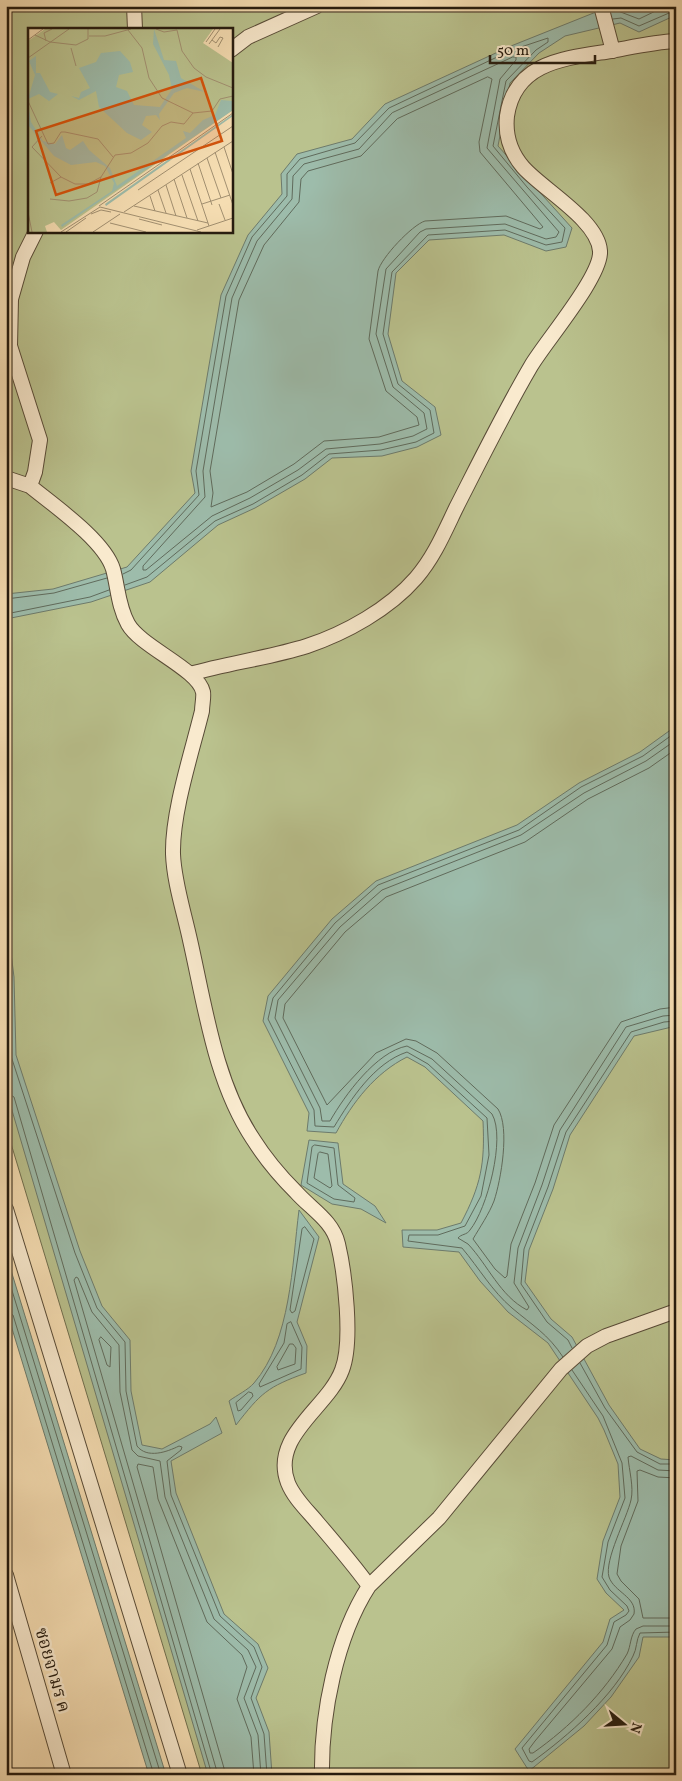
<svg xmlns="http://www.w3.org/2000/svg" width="682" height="1781" font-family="Vollkorn,'Noto Serif Thai',serif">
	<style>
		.green { fill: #bac28e; stroke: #6f6e4e; fill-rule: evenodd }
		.water { fill: #9dbcab; stroke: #6d7b6c }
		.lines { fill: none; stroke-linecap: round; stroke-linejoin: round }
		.shore { stroke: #606b5c; stroke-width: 1 }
		.minor-casing { stroke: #584b37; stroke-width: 16 }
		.minor { stroke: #f9eace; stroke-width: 14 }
		.labels { text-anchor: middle; stroke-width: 5; stroke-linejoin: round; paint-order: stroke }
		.street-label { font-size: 18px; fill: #241a0e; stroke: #f9eace }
		.inset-road { fill: none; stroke: #a29071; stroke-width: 1 }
		.view { fill: #d4530c; fill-opacity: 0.15; stroke: #d4530c; stroke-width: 2.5 }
		.inset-edge { fill: none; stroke: #241a0e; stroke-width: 2.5 }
	</style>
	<rect width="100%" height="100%" fill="#f6deb3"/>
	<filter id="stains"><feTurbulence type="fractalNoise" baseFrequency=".004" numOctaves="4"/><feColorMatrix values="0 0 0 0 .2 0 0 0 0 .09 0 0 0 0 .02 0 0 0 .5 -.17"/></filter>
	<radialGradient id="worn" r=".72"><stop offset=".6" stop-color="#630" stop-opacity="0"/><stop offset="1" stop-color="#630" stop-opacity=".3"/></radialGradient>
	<!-- green -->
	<path class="green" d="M6,6H676V1775H202L6,1127ZM29,29H231V231H29Z"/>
	<!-- water -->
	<path class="water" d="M611,6H676V15L639,32L620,23L565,36L539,53L510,83L498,146L572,228L566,247L546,251L504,235L429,240L396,273L388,334L402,381L435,407L441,435L417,447L382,456L332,458L305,479L255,508L218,525L150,582L91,602L6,619V594L53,589L127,567L195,493L191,471L221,295L248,235L282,194L281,174L297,154L352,139L385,104L511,46Z
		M676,726V1026L634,1036L570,1135L553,1189L529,1250L525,1282L551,1319L572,1337L609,1405L640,1449L661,1459L676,1460V1637H643L639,1657L611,1697L584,1726L529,1771L515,1749L603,1642L610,1619L624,1610L606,1593L597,1579L603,1541L620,1497L618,1464L604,1430L598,1418L548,1343L508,1312L480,1281L459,1252L403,1247L402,1230H437L461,1223C481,1185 485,1164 483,1121L425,1067L407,1057C375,1073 353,1102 336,1133L307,1131L309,1113L263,1021L268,996L332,919L376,881L517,825L579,783L640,752Z
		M6,914L14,977L16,1055L80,1251L102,1306L130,1340L131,1391L142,1445L162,1449L210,1424L216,1417L222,1433L171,1461L176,1493L224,1614L258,1644L268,1668L256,1698L269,1732L272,1775H208L6,1090Z
		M309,1140L338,1143L343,1184L375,1206L386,1223L361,1209L332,1204L301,1185Z
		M299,1210L319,1237L297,1322L307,1346L306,1373C267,1387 261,1393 236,1425L229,1401C237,1395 248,1390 254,1383C291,1340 292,1265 299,1210Z
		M6,1254L166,1775H149L6,1309Z"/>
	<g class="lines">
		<!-- shore -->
		<path class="shore" d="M617,6L618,11L639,19L666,6
			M613,19L621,18L639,26L676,10
			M513,57H516V60L500,79L487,148L559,232L556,237L546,239L505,224L426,229L420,232L386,269L376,334L393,387L424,413L427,429L413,436L380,444L326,449L298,470L250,498L212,516L146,570H143V566L205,497L203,471L232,298L257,241L292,199L293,176L304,164L359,149L392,113Z
			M488,77L492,79L479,142L480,152L543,227L540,229L506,216L425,221C412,225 381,258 378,271L369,339L386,391L417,417L419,425L379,437L324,441L294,464L247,492L211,507L213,493L210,471L239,300L264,245L299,202L301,179L308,171L361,156L397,119Z
			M123,574L131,570L199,495L196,471L226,296L252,237L287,196V174L300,159L355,143L389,108L512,50L548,38V42L536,50L506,81L493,146L527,187L565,228L562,242L546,245L505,230L428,235L392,272L383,334L398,384L430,410L434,433L416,442L381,450L329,454L302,475L253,504L215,521L147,577L125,585
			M6,599L54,593L107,578
			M6,614L90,597L109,590
			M676,740L646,761L584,793L521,835L382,890L340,927L278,1000L275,1018L320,1108L322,1121H330C345,1095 376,1052 407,1046L432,1059L492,1114C506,1138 487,1209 470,1230C467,1235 461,1234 458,1238C461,1240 465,1242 468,1244C488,1265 500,1296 527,1310L529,1307L514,1283L518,1248L542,1185L560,1130L626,1027L663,1016L676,1015
			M676,749L649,768L588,799L525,842L386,897L345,932L285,1004L283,1018L327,1105L376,1053L406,1039L416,1041L437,1053L498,1109C510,1128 501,1180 494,1201C489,1214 480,1227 473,1239L495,1269L505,1278L507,1276L511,1244L535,1183L554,1125L621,1022L660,1009L676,1007
			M6,955L11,1056L75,1253L97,1308L125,1342L126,1391L137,1446C147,1459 167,1452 179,1446L182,1447L181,1450L167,1461L171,1495L220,1616L254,1647L262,1667L251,1698L264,1734L267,1775
			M6,1092L14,1097L212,1775
			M315,1145L334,1148L338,1185L355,1198L354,1202L334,1199L307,1183L312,1147Z
			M320,1152L328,1154L332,1186L330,1188L314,1178L318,1154Z
			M305,1227L314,1239L295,1311L292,1313L290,1310L302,1229Z
			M6,1271L161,1775
			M6,1311L13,1315L154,1775
			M291,1322L302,1347L301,1369L260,1387L259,1384L284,1343L287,1324Z
			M101,1337L111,1347L110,1367L107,1365L99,1340Z
			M290,1344H293L296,1348L295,1364L278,1370L277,1367Z
			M572,1348L568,1340L547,1322L521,1284L524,1249L548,1187L566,1132L631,1032L664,1022L676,1021
			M563,1357C548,1334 532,1325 512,1308C492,1291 479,1268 462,1248L408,1241L409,1235H438L465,1226L481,1196L489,1155L487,1118L428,1064L407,1052C374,1063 351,1099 334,1127L315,1126L314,1110L268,1019L273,998L335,923L378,885L519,830L581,787L643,756L676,732
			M580,1363L605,1408L637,1452L660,1464H676
			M572,1370L603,1416L622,1463L625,1498L608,1542L602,1577L610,1590L627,1606L629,1611L626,1615L614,1622L607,1645L522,1748L529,1761L532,1762C568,1736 614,1696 633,1656C637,1649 636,1640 640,1633L676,1632
			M249,1392L252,1393L253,1396L241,1410L238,1411L236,1403Z
			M676,1471L658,1470L631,1456L628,1457C629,1470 634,1487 631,1500C627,1518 604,1560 609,1577C614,1592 637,1597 634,1614L630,1620L620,1627L612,1649L535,1741L529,1749L530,1753H533C570,1727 604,1693 627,1654C631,1646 630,1636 636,1629L643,1626H676
			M676,1478L658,1477L640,1470L637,1471L638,1501L621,1546L617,1574L621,1581L639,1599L643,1618H676
			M218,1775L74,1280L76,1277L78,1278L92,1312L119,1345L120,1392L132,1450L138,1456L160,1461L165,1497L214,1619L248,1650L256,1667L244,1698L258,1735L261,1775
			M226,1775L137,1467L138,1464L153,1467L158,1499L207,1622L242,1655L247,1667L237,1699L251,1737L254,1775"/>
		<defs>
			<path id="minor" d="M134,6L135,29
				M601,6L613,51
				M231,50L248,37L317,6
				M36,231L23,257L11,299L10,346L40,440L35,472L30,486C53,505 104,540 113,569C118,587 118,606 128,624C141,647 198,669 203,692C204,697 202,705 202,711C192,752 172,812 173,854C174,882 184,912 190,940C205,1006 215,1082 253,1139C265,1158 280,1176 296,1192C311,1209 333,1221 338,1244C345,1274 353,1342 342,1370C328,1408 270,1436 288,1483C294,1498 307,1510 317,1522C335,1543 353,1564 369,1586C336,1637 321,1715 322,1775
				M6,478L30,486
				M190,674C228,663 269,658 307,646C346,633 389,609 416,578C434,557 444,533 456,508C480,461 504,412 531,366C545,342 602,276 600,251C598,220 542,189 523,167C511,153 505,135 507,116C515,61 567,58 611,51C633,47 654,42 676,41
				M6,1209L180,1775
				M6,1575L64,1775
				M369,1586L439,1518L561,1369L587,1346L606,1336L676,1311"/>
		</defs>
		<!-- minor casing -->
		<use href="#minor" class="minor-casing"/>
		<!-- minor -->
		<use href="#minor" class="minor"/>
	</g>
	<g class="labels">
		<!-- street labels -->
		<g class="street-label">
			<text transform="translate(53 1670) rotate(74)" y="6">ซอยจามร ค</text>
		</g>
	</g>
	<!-- overview -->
	<g transform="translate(28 28)">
		<rect width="205" height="205" fill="#f6deb3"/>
		<path d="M17,1H185L175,15L205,35V82L33,202L26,194L17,198L19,204H0V13Z" fill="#bac28e"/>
		<path d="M126,1L136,32L148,33L153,50L177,64L159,60L146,65L131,86L132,92L128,87L118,88L114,97L124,104L113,112L99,105L71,79L68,63L51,72L43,68L51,70L53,64L62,60L51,40L68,34L73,25L92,23L102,34L105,44L91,47L88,59L99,63L106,77L132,79L144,61L141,47L125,16ZM8,28V45H12L22,64L30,66L21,73L11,66L0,71L7,47L1,33ZM193,72L205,73V82L34,199L33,197L84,163L86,155L77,138L68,134L43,137L26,128L0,97V76L3,94L15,113L27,116L34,107L38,120L42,122L55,113L61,122L82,140L89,158L158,110L155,103L162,105L175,92L187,87ZM205,86V88L78,178L77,176Z" fill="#9dbcab"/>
		<path class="inset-road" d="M128,1L136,4L149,2L154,23L166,40L178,49L205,60M100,2L114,20L121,50L134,70L165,85M7,7L22,14L48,17L60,11V1M61,8H77L103,1M0,12L15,1M184,12L188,15L192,9L195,10L190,19M18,13L16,5L24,1M178,14L187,1M181,16L192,1M43,20L48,38M0,30L41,1M0,73L20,116L26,115L33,104H37L70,111L85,129M14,108L4,119L33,149L22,155M196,119L205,146M187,124L205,177M179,130L193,170M170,135L184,177M162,141L181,198M154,147L170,193M33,149L47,156H60L73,149L87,127L103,125L120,115L134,98L143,94L156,96L165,85L184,83L192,71L205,68M146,151L159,190M138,157L148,188M110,162L205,98M130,162L138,185M122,168L127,183M22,171L41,173L59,170L69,164L73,149M174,176L202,167M191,176L197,192M71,178L205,85M106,178L180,195M0,184L4,204M96,184L205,113M63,186L73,182L83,184M111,191L134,197M82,195L118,204M169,202L205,190M33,204L72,179L173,204M38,204L58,190M65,204L92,186"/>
		<path class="view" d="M173,50L194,113L28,167L8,103Z"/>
		<rect width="205" height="205" class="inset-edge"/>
	</g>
	<!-- margin -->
	<rect width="682" height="1781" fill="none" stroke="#f6deb3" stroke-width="25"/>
	<rect x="8" y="8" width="667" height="1766" fill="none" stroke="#241a0e" stroke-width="2.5"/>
	<rect x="12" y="12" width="657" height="1756" fill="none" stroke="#241a0e"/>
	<!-- north arrow -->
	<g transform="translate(624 1724) rotate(108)" stroke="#f9eace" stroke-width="4" paint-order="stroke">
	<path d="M0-4L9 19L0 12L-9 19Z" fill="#241a0e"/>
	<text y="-8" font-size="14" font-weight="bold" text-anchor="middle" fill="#241a0e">N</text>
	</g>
	<!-- scale -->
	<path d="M490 55v8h105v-8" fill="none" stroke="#241a0e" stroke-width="2.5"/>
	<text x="497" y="55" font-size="15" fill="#241a0e" stroke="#f9eace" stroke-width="4" paint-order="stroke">50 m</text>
	<rect width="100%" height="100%" filter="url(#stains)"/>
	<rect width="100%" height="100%" fill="url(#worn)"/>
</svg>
